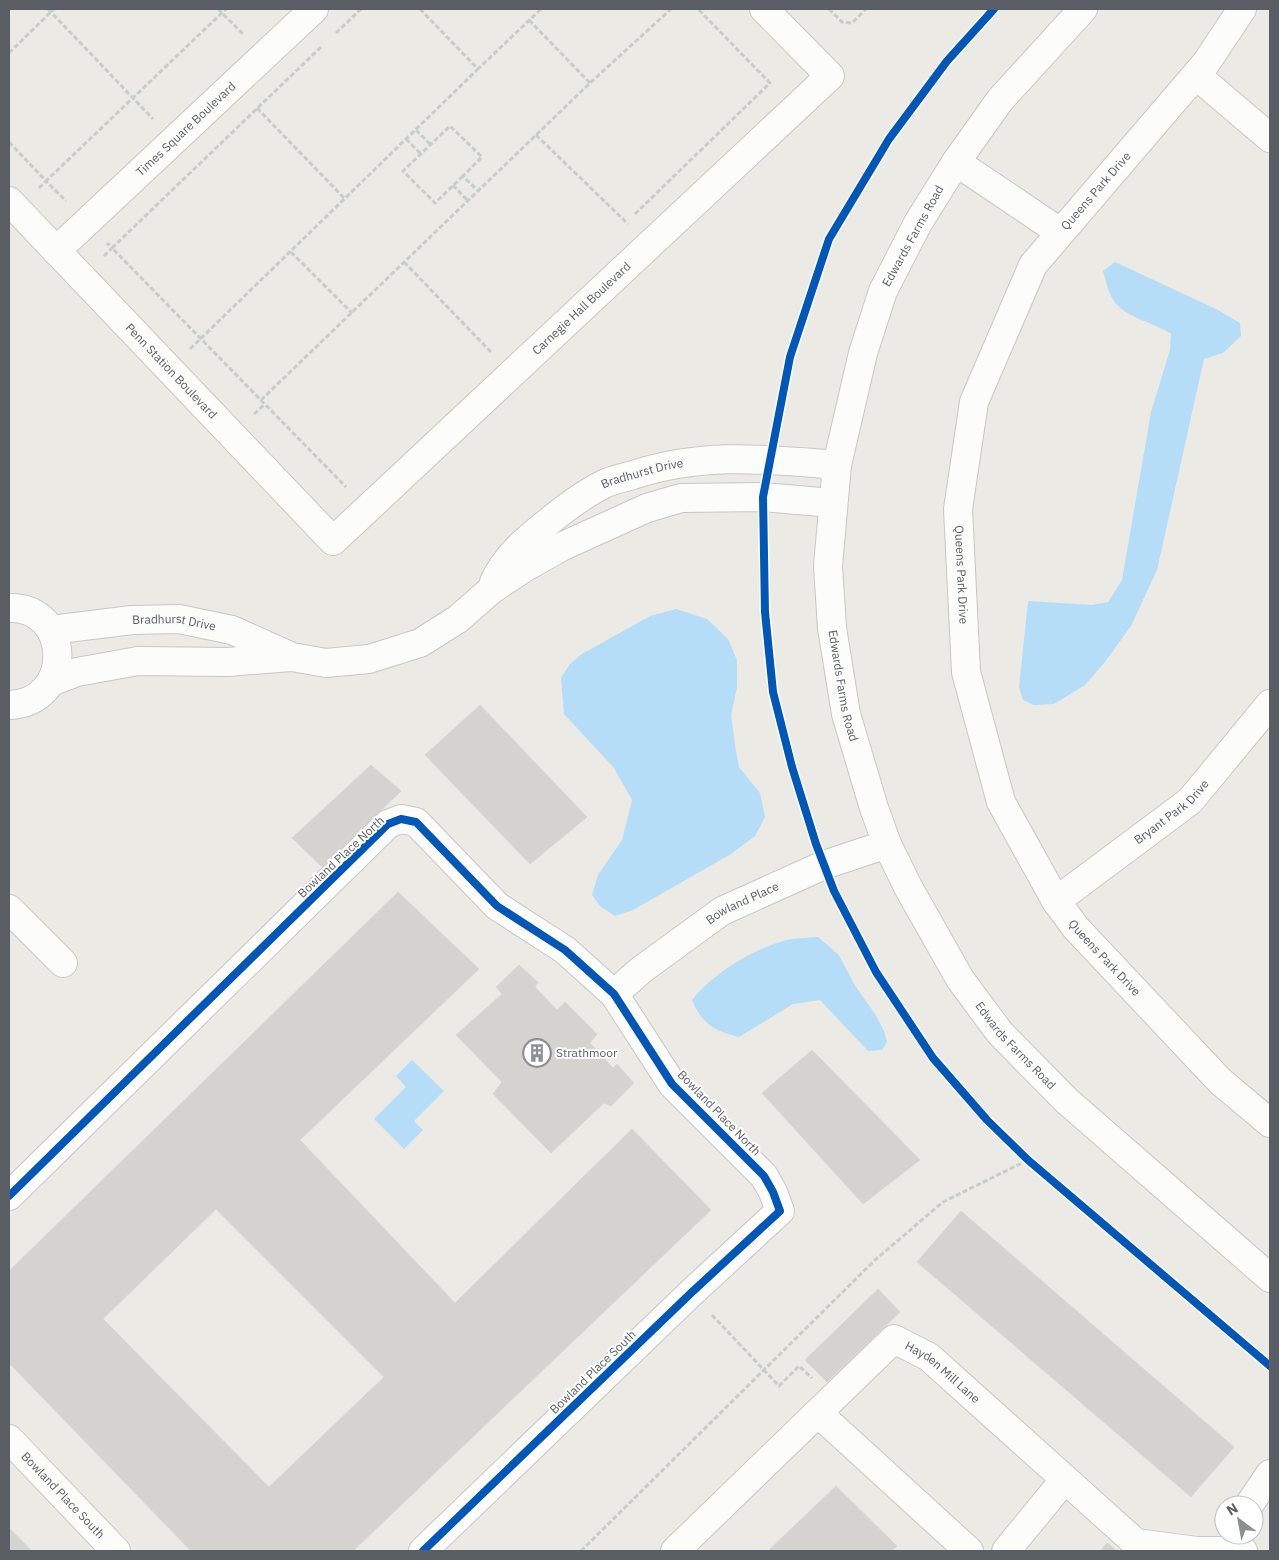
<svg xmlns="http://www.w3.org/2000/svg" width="1279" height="1560" font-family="'IBM Plex Sans',sans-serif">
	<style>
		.water { fill: #b6ddf7 }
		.building { fill: #d4d3cf; stroke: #dad8d4; fill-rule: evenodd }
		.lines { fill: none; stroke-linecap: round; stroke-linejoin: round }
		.minor-casing { stroke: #c7c7c6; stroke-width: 30 }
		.path { stroke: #c7cdc9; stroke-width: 3; stroke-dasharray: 5 2.5; stroke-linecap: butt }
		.minor { stroke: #fcfcfb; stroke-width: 28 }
		.cycleway-casing { stroke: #fff; stroke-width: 11 }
		.cycleway { stroke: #0057b8; stroke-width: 8 }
		.labels { text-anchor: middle; stroke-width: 4; stroke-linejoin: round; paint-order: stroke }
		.street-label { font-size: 12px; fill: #5a5e64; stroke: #fff }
		.poi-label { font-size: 12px; fill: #5a5e64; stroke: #fff; text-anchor: start }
	</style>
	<rect width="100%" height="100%" fill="#ebeae4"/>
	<!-- water -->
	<path class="water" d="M1115,262L1216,309L1240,323L1241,336L1223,353L1204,359L1157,570L1131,626L1105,662L1085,685L1054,704L1034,705L1023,700L1019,687L1028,601L1092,605L1108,602L1122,580L1151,412L1170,350L1171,334C1152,321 1127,319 1114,301C1108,293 1106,280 1103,271Z
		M676,609L707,619L728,639L737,660V687L731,715L735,745L739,767L760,793L765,817L755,836L731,854L633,910L615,916L601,907L592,895L598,875L622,840L632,800L614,768L564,714L561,678L570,664L582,654L650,616Z
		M818,937L839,955L854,984L875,1014L884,1031L887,1042L882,1050L868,1051L820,1000L793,1004L739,1037C714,1031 702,1024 692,1000C713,973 753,949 787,940C796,938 808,938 818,937Z
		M412,1060L444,1091L414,1121L423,1130L404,1149L374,1119L406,1087L396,1076Z"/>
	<!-- building -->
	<path class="building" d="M480,705L587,817L530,864L425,755Z
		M371,765L401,791L322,867L292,838Z
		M398,892L479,969L300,1140L455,1303L632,1129L711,1210L353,1551H191L9,1363V1271ZM216,1209L384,1377L269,1487L103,1319Z
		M519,965L538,982L535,987L557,1010L565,1002L597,1034L590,1043L613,1068L617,1064L634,1083L611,1106L604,1103L551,1153L493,1094L502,1082L456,1035L502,994L496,987Z
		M812,1050L920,1160L863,1204L762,1093Z
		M961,1211L1234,1447L1191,1497L917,1262Z
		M878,1289L900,1312L827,1382L805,1360Z
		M836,1486L897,1546L891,1551H768Z
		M9,1528L32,1551H9Z
		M1107,1543L1117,1551H1100Z"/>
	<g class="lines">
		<defs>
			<g id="minor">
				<path id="s1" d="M1083,9L1000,100L956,162L918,223L883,291L863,353L837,465L828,566L832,628L846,714L874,808L887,844L908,887L960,979L1000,1033L1067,1101L1270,1278"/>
				<path id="s2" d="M1242,9L1206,63L1033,265L974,402L958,509L966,672L1001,802L1056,901L1076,928L1220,1081L1270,1123"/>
				<path d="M1196,75L1270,138"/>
				<path d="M956,162L1060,232"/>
				<path id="s3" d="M9,201L333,541L830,76L764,9"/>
				<path id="s4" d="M56,251L314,9"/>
				<path id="s5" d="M494,582C506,556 525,541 547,523C564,509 584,494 604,484C612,480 623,478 633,475C702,452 765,459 837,465"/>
				<path d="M9,608C72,606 75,703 9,705"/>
				<path id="s6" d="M51,630L132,620L179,619L232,630L292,657L326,663L369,659L420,643L458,619L491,590L524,568L563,546L647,508L681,498L763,497L832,503"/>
				<path d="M51,682L77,672L138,661L228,662L291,657"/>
				<path id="s7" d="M1056,901L1190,801L1270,704"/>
				<path d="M9,909L63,963"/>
				<path id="s8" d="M614,994L641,970L722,911L824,865L887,844"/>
				<path d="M9,1196L388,824L401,819L416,822L497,906L565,950L614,994L672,1084L764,1176L773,1192L780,1211L691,1293L423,1551"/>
				<path d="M818,1413L969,1551"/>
				<path id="s9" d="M9,1439L116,1551"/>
				<path d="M1249,1505L1270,1474"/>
				<path id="s10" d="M675,1551L894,1339L929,1357L1136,1543L1197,1551H1243"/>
				<path d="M1006,1551L1065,1479"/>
			</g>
		</defs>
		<!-- minor casing -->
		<use href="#minor" class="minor-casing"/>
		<!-- path -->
		<path class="path" d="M48,9L153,119
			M218,9L244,35
			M420,9L478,69L541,9
			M829,9L842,22L852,23L866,9
			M529,20L590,83
			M336,33L361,9
			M321,47L112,248L346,487
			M9,53L54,9
			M257,108L345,199
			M416,130L430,144
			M536,135L628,224
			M406,139L420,153
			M9,142L46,181L226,9
			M463,176L435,203L403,171L450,126L482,157L463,176L478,191
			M453,185L468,201
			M39,188L46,181L66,201
			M635,214L770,83L698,9
			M291,252L352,313
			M104,256L112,248L107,243
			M404,262L491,352
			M190,349L478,69
			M261,400L590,83L671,9
			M254,414L265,404
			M712,1315L779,1386L799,1366L812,1378
			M581,1551L875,1260L943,1202L1028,1160"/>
		<!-- minor -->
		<use href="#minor" class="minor"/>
		<defs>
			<path id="cycleway" d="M994,9L947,61L889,139L829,239L790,357L763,497L765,612L773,692L792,767L816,844L834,891L876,972L933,1058L987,1120L1028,1160L1270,1366
				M9,1196L388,824L401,819L416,822L497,906L565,950L614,994L672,1084L764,1176L773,1192L780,1211L691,1293L423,1551"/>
		</defs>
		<!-- cycleway casing -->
		<use href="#cycleway" class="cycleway-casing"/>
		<!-- cycleway -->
		<use href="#cycleway" class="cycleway"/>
	</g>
	<!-- icons -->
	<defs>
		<symbol id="building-ring" viewBox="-11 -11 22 22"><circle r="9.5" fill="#fff" stroke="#8d8f91" stroke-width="1.5"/><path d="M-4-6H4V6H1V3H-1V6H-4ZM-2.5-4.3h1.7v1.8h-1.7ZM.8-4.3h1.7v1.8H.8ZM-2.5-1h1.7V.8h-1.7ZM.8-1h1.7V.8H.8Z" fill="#8d8f91"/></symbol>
	</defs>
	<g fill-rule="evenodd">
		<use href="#building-ring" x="521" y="1037" width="32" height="32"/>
	</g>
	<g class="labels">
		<!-- street labels -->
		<g class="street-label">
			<text dy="4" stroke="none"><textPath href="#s4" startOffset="178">Times Square Boulevard</textPath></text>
			<text transform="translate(1096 191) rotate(-49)" y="4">Queens Park Drive</text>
			<text transform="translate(913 236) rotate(-61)" y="4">Edwards Farms Road</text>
			<text dy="4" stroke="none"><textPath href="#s3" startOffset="810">Carnegie Hall Boulevard</textPath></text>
			<text dy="4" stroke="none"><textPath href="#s3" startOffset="235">Penn Station Boulevard</textPath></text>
			<text dy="4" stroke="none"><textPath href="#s5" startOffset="189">Bradhurst Drive</textPath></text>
			<text dy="4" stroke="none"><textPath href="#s2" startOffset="654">Queens Park Drive</textPath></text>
			<text dy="4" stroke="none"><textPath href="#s6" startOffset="124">Bradhurst Drive</textPath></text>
			<text dy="4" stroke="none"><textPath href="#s1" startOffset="750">Edwards Farms Road</textPath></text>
			<text dy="4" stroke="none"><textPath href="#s7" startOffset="146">Bryant Park Drive</textPath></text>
			<text transform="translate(341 857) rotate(-43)" y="4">Bowland Place North</text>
			<text dy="4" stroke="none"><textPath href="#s8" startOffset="158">Bowland Place</textPath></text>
			<text dy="4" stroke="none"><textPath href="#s2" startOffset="1074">Queens Park Drive</textPath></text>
			<text dy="4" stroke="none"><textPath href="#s1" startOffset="1155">Edwards Farms Road</textPath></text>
			<text transform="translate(719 1113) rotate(46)" y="4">Bowland Place North</text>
			<text transform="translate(593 1372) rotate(-44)" y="4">Bowland Place South</text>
			<text dy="4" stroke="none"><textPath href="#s10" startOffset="364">Hayden Mill Lane</textPath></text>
			<text dy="4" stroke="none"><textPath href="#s9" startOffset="78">Bowland Place South</textPath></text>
		</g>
		<!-- poi labels -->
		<g class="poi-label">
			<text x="556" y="1057">Strathmoor</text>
		</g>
	</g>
	<!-- border -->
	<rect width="1279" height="1560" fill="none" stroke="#5a5e64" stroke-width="20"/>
	<!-- north arrow -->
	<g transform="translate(1239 1520) rotate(328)"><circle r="24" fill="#ffffff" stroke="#bdbfc1"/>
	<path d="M0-4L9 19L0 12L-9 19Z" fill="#8d8f91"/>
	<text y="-8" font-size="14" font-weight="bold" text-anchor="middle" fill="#5a5e64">N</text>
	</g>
</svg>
